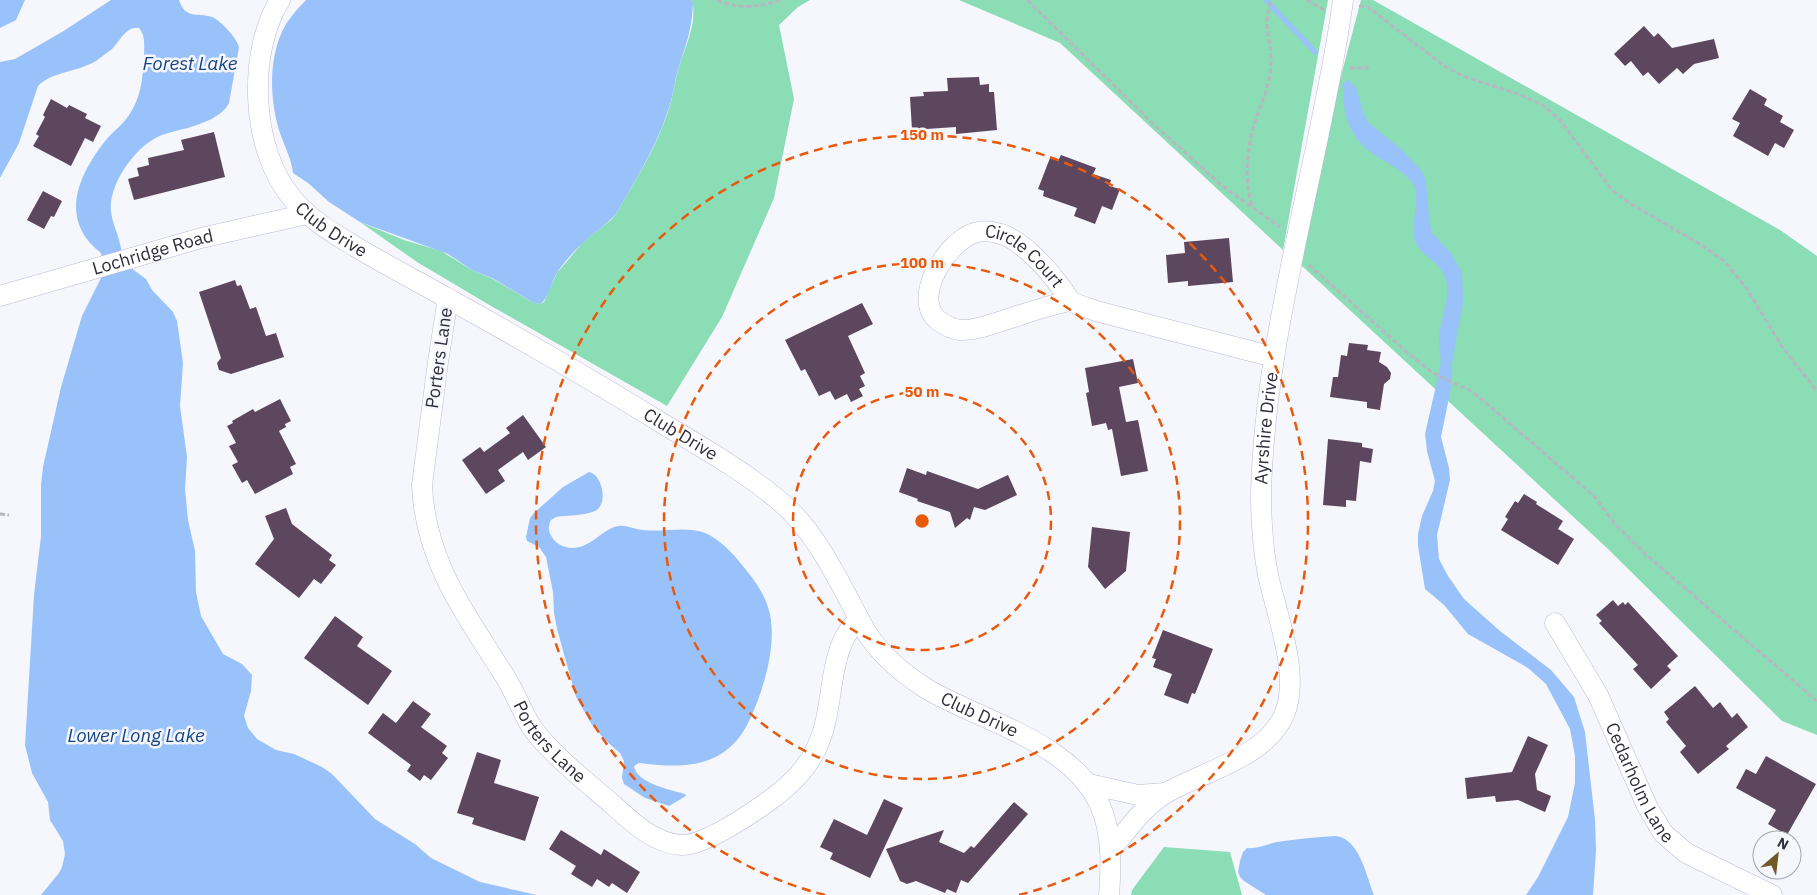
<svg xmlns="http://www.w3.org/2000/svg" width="1817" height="895" font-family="'IBM Plex Sans',sans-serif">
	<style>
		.green { fill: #8addb4 }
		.water { fill: #99c2fb }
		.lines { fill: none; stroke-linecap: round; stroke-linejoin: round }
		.stream { stroke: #99c2fb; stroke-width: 5 }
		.building { fill: #5d475e }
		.minor-casing { stroke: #bdb9da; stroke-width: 21 }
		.path { stroke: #b8b7c0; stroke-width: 3; stroke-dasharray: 5 2.5; stroke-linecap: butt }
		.minor { stroke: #fff; stroke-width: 20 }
		.ring { fill: none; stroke: #e8590c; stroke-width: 2.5; stroke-dasharray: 9 6 }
		.labels { text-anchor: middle; stroke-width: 5; stroke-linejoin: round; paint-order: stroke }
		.street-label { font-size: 18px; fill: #2e2d3a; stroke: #f6f6fd }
		.water-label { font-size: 19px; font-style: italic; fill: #144482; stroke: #f6f6fd }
		.centre { fill: #e8590c; stroke: #f6f6fd; stroke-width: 2.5 }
		.ring-label { font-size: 15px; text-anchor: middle; font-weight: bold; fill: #e8590c; stroke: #f6f6fd; stroke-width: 5; stroke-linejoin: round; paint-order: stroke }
	</style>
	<rect width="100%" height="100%" fill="#f6f6fd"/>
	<!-- green -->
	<path class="green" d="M692,0H810L798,7L779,25L794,99L774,198L722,317L667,406L486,303L417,262L360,222L404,240L441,251L472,270L493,279L532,302L540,304L544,302L557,273L584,241L611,220L616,214C635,181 656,148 668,112C673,98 674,84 678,71C684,48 698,24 692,0Z
		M959,0H1328L1283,250L1060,43Z
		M1361,0H1373L1780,230L1817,256V735L1782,721L1607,548L1301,265L1340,80Z
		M1164,847L1230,852L1242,895H1131L1132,890Z"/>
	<!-- water -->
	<path class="water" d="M0,0H25L16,20L0,28Z
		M111,0H179C186,20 196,12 212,17C220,20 237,38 239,47L229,103C222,117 203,123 188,128C179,130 170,132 162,135C137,144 108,184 111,211C112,223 118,233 120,244C122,251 122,257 124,263L146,279L152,290L173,312L177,321L183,363L180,406L187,457L185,489L188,520L195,551L196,592L201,616L223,654L242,664L252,675L251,691L244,716L248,728L257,739L276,750L294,754L322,767L332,774L375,819L415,844L431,858L480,882L537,895H41L59,873L62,867L65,854L63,841L50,820L48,802L32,773L25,745L34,595L41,536V485L43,467L61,387L82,316L103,274L101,253C58,220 78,175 106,140C113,131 123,125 129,115C141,98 143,77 144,57C144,47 146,36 139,28C126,26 120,41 112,49C107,53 101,57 96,61C78,72 53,71 38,86L19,143L0,178V62L15,59L62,32Z
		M306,0H692L693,3C692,30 686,44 678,70C674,83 673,98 668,111C656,147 635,181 616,214C607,224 596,231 586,240C576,249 564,262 557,273C552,281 548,300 540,304L532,302L494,279L472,270L448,254L360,222L329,202L308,183L293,173C291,157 285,148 280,133C269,99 268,55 286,24C292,15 299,7 306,0Z
		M1347,80L1356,87L1364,115L1370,124L1401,149L1422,171L1426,181L1430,225L1432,233L1451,253L1462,273L1463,303L1452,363L1451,388L1441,437L1449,468L1450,480L1437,535L1439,559L1448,576L1464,599L1500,631L1551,670L1574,697L1585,732L1595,820L1596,850L1593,895H1526L1538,877L1568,817L1575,783V756L1570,729L1546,684L1528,668L1468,634L1444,605L1425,589L1418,546V534L1422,516L1433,491L1435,481L1427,451L1425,434L1440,368C1442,358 1439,351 1439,341C1438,319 1456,293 1442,271C1434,258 1417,254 1414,237C1411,221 1421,197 1413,184C1398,162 1364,158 1351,129C1347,120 1344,110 1343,100C1343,95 1344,90 1342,85Z
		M589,472C602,474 609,504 595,511C584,516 568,515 556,517L551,520C548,526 548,531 552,537C556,544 563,547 571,548C593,548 602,528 619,526C625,525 631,528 637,529C659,534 684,525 705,533C719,539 733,553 742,565C752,577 763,591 768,607C779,640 764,690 749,721C727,768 684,769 639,763L634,766C636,783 671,790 685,794L686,796L669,806L645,798L624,784L622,778L624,761L620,753L605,740L592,725L576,697L557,629L554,613L553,592L546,557L539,547L527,541L526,537L530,518L534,513L563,487Z
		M1336,836C1360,839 1366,876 1374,895H1266L1244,881L1240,877L1238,872L1240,861L1243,852L1247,848C1257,849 1267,844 1277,842C1297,839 1316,837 1336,836Z"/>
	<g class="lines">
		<!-- stream -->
		<path class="stream" d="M1266,0L1315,52"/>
	</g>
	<!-- building -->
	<path class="building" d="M1644,26L1654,37L1658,33L1672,48L1714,39L1719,58L1694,64L1683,74L1677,68L1659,84L1648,72L1643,76L1631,61L1625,66L1614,54Z
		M979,77L980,85L989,84V92H994L997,130L956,134V127L912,130L910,97L924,96L923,92L948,91L947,78Z
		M1750,89L1767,99L1764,105L1783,116L1780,122L1794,130L1784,148L1775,143L1768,156L1733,136L1740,123L1732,119Z
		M51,99L67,108L69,105L87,114L85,118L101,126L93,142L85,138L71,166L33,146L39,136L36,134L45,117L43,115Z
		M214,132L225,177L134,200L128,179L139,176L137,168L149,165L148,158L184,150L181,140Z
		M1061,155L1096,168L1093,174L1111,180L1109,186L1120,189L1112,210L1102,206L1095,224L1074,216L1077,208L1043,196L1044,191L1038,189L1050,158L1058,161Z
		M43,191L62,201L54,217L51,216L44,229L27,220Z
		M1229,238L1233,282L1188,286V281L1168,283L1166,255L1185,253L1184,242Z
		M235,280L237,286L241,285L250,309L256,307L266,336L276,333L284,357L231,374L219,370L217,363L221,358L199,292Z
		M862,303L873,324L848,336L865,373L860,376L865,386L859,389L863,396L851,402L847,394L835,400L830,391L819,396L805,369L801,371L785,340Z
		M1349,343L1368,345L1367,350L1381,352L1379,362L1387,367L1391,373L1390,379L1384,384L1380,410L1367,408V402L1330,397L1333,377H1338L1341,355L1347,356Z
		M1133,359L1138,383L1119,387L1126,422L1138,420L1148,471L1121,476L1112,429L1108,430L1106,423L1092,426L1086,393L1089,392L1085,368Z
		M280,399L291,421L285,424L286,427L279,431L296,464L290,467L293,474L255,494L247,480L242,483L232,465L238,462L229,446L236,443L227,426L233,423L232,421L253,409L255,412Z
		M523,415L546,447L528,460L523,452L498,470L505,481L486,494L462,460L480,447L484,452L510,433L506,428Z
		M1328,439L1362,443V447L1373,449L1371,463L1360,461L1356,501L1346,500V507L1323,505Z
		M907,468L926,475L927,471L978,489L1008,475L1017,495L985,510L974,507L970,520L967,518L955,528L950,512L917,501L918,499L899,492Z
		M1524,494L1537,502L1536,504L1563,521L1558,529L1574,539L1558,565L1501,530L1508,519L1505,517L1515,501L1518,503Z
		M286,508L292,524L332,555L329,560L336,565L321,584L314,579L299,598L255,564L274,539L265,516Z
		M1092,527L1130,532L1126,571L1105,589L1088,567Z
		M1613,600L1618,606L1623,602L1625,605L1628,602L1678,656L1667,666L1671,670L1651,689L1633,669L1638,665L1599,623L1602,621L1596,615Z
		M335,616L363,637L357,646L392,671L368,705L304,658Z
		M1163,630L1213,649L1195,694L1192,693L1188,704L1164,695L1172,674L1153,667L1156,659L1152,658Z
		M1695,686L1713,708L1720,702L1732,718L1737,713L1748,727L1726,746L1729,749L1698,774L1680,752L1686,746L1666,722L1669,719L1664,712Z
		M413,701L431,714L421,727L447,746L442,753L448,758L431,780L424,775L420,781L407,771L411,765L368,733L383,713L396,723Z
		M1528,736L1548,745L1535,774L1537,790L1551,796L1545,812L1518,800L1496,802L1495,796L1467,799L1465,778L1512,772Z
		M477,752L501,760L494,783L539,797L525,841L472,824L474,818L457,813Z
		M1766,756L1816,784L1787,835L1768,824L1776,810L1736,788L1746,769L1756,774Z
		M884,799L903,808L870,878L830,859L833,853L820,847L834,819L867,835Z
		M1014,802L1028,814L968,883L961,880L956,893L947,889L945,893L916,881L907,884L900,881L886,849L944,830L939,842L964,853L971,846L974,848Z
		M561,830L601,855L604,849L640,872L627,893L612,883L609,887L597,879L592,887L571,874L576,866L549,849Z"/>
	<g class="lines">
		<defs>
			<g id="minor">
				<path id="s1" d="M280,0C247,53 251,150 292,198C309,219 333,233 356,247C386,265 417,281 447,298C521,339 594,381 665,425C703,448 742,470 776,498C820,533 841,588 868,635C884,658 903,674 927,689C984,723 1082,744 1104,816C1112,841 1111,869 1109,895"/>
				<path id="s2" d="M0,296L201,238L307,214"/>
				<path id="s3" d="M448,298L438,362L422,485C425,562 467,616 506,678C516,694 522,713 533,729C553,756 587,782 612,804C631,821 653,843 681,845C704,846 751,814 770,800C788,787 806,771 816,749C833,715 828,675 843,641C847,632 853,625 859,619"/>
				<path id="s4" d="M1071,301C1048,305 1027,313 1005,320C991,324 975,331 960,330C953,329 946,326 939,321C910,299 947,242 974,233C981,231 990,231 997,233C1019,237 1047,268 1060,286C1064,290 1067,298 1071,301C1078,306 1089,308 1096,311L1274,357"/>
				<path id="s5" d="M1555,623L1598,695L1647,806L1663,833L1686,853L1772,895"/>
				<path d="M1089,784L1138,795L1165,793"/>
				<path id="s6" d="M1110,851C1127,830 1143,807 1166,793C1204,771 1265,758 1284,715C1301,676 1277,616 1268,575C1263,549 1261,521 1261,494C1264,367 1297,242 1322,118C1330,79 1338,40 1343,0"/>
			</g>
		</defs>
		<!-- minor casing -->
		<use href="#minor" class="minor-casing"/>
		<!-- path -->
		<path class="path" d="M717,0C739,10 758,7 781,0
			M1027,0L1148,119L1221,185L1280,227
			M1307,0L1324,10
			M1359,6L1368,7L1444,66L1465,77L1521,95L1544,106L1560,120L1611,189L1626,201L1700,244L1724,261L1745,286L1783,348L1817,391
			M1350,68H1367L1368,66
			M1252,205C1244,183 1247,147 1254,125C1259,108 1268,91 1270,73C1273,57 1269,43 1267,27C1266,18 1269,9 1271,0
			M1309,265L1409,354L1433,373L1473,392L1594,496L1614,523L1645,554L1817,701
			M0,514L9,515"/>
		<!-- minor -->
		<use href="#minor" class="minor"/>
	</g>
	<!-- distance rings -->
	<g class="ring">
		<circle cx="922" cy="521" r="129"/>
		<circle cx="922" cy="521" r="258"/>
		<path d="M825 895A386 386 0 1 1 1019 895"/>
	</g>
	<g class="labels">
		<!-- street labels -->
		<g class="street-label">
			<text dy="6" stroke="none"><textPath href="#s1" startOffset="260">Club Drive</textPath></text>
			<text dy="6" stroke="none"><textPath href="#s2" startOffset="159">Lochridge Road</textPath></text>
			<text dy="6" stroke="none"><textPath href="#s4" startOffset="306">Circle Court</textPath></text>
			<text transform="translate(439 358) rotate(-82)" y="6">Porters Lane</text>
			<text dy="6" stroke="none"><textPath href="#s6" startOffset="516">Ayrshire Drive</textPath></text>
			<text dy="6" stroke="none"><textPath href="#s1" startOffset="665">Club Drive</textPath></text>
			<text dy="6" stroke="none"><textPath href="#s1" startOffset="1085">Club Drive</textPath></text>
			<text dy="6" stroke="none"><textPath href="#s3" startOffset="480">Porters Lane</textPath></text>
			<text dy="6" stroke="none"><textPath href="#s5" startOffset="181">Cedarholm Lane</textPath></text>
		</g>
		<!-- water labels -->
		<g class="water-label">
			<text x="190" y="70">Forest Lake</text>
			<text x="136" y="742">Lower Long Lake</text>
		</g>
	</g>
	<circle cx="922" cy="521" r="8" class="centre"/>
	<g class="ring-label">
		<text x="922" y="140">150 m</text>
		<text x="922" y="268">100 m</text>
		<text x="922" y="397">50 m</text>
	</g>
	<!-- north arrow -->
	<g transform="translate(1777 855) rotate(28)"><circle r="24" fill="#f6f6fd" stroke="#a6a6af"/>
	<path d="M0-4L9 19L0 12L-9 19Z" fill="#72592a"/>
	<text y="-8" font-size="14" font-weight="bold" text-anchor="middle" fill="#2e2d3a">N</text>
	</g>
</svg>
